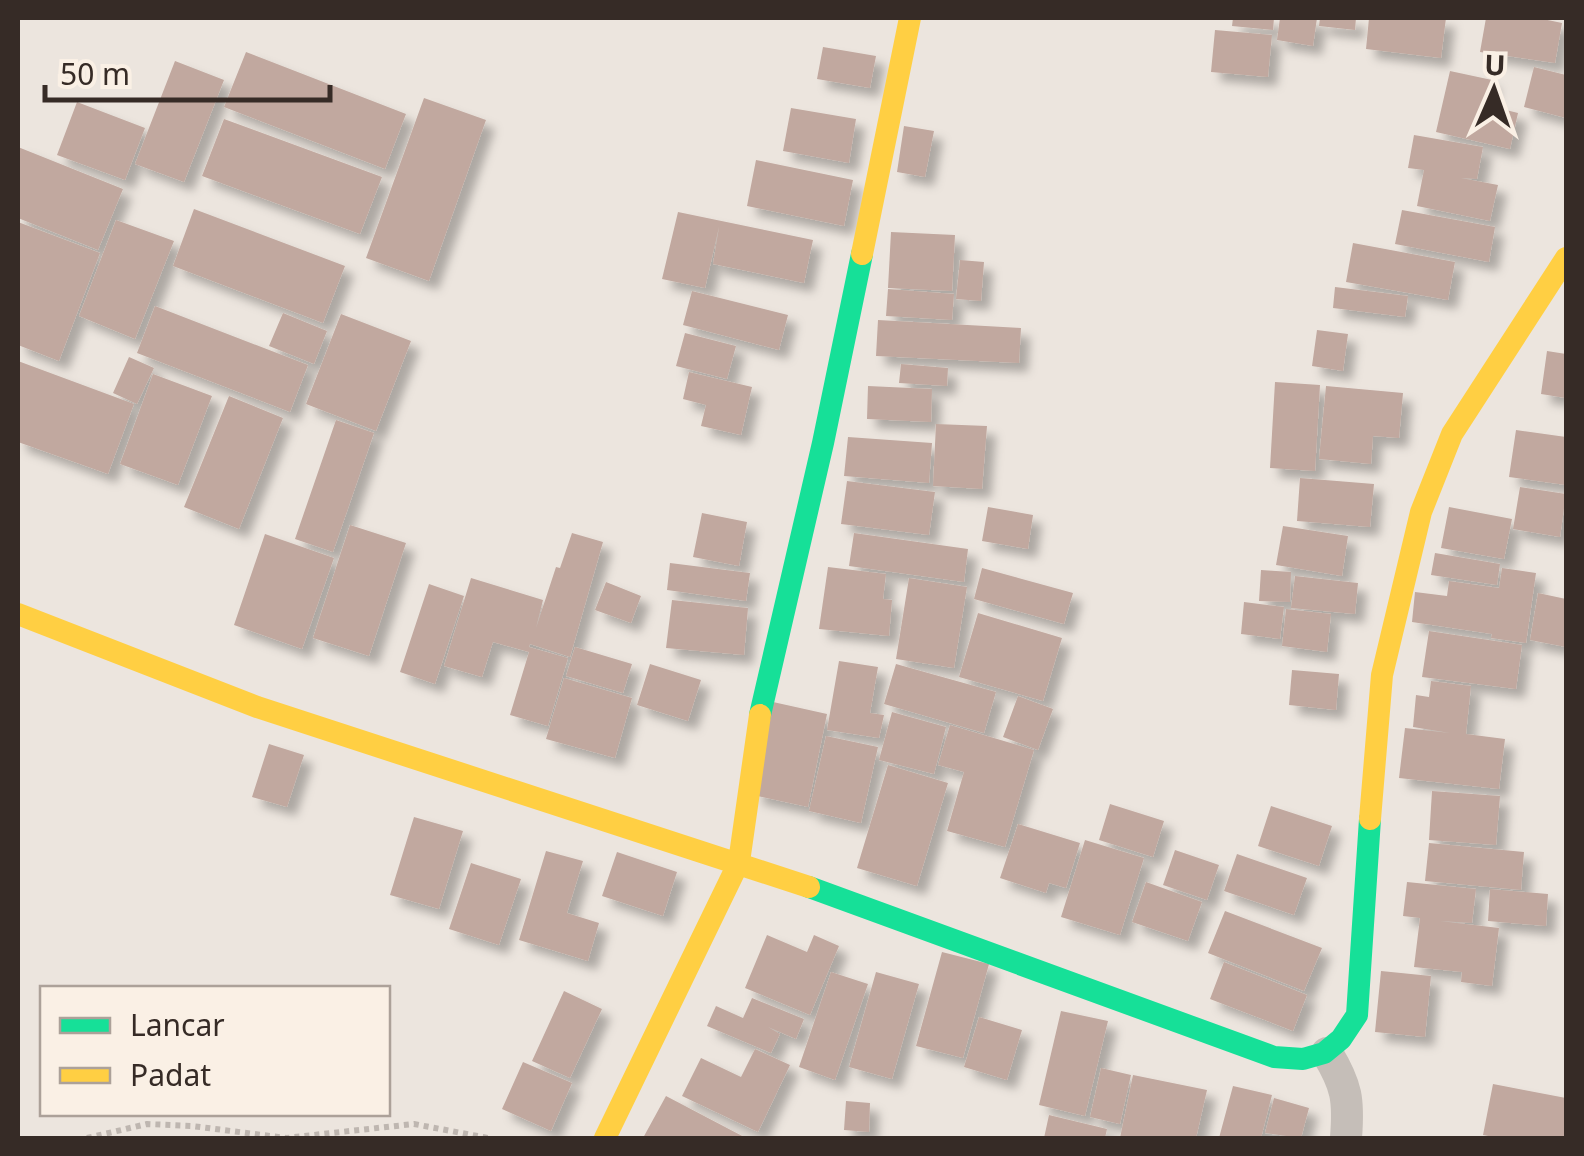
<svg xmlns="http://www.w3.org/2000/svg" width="1584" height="1156" font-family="'Noto Sans',sans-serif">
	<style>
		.building { fill: #c1a89f; filter: url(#shadow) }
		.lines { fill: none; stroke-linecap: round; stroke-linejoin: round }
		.path { stroke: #beb6b0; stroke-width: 6; stroke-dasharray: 5 5; stroke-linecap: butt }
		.street { stroke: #c5beb8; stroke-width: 32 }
		.fast { stroke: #16e098; stroke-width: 22 }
		.slow { stroke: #ffcf43; stroke-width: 22 }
	</style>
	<defs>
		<filter id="shadow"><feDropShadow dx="9" dy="9" stdDeviation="5" flood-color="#0004"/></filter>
	</defs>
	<rect width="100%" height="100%" fill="#ece5de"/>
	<!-- building -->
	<path class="building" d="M1233,18H1274L1273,30L1232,26Z
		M1280,18H1317L1313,46L1277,40Z
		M1320,18H1356L1355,30L1319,26Z
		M1369,18H1446L1441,58L1366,49Z
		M1486,18H1538L1562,23L1555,63L1480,52Z
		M1215,30L1272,35L1268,77L1211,72Z
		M823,47L876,56L870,88L817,79Z
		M246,52L406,114L385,169L224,107Z
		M175,61L224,80L184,182L135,164Z
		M1534,67L1566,75V118L1524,107Z
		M1450,71L1492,80L1486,105L1518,113L1510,149L1436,132Z
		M424,98L486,120L429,281L366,258Z
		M77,102L145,128L125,180L57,155Z
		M791,108L856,119L849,163L783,151Z
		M224,119L382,177L360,234L202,176Z
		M904,126L934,131L925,177L897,172Z
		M1414,135L1483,147L1477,179L1461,178L1498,185L1490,221L1417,206L1424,170L1408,168Z
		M18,147L123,189L98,250L18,218Z
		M756,160L853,180L844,226L747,206Z
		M194,209L345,266L323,323L173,266Z
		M1402,210L1495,227L1489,262L1395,244Z
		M678,212L813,240L804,283L713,264L719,227L705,288L662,279Z
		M116,220L174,241L135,339L79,316Z
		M18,222L100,253L59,361L18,345Z
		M891,232L955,235L952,291L888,288Z
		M1353,243L1455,262L1448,300L1346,282Z
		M960,260L984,262L981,301L956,299Z
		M1335,287L1408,296L1405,317L1333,308Z
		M888,289L954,294L952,320L886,316Z
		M692,291L788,315L779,350L683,325Z
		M155,306L308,365L290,412L137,353Z
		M283,313L327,331L314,364L269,346Z
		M341,314L411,341L376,431L306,404Z
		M878,320L1021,328L1019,363L876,356Z
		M1317,330L1348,334L1343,371L1312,366Z
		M685,333L736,346L727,379L676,366Z
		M1547,351L1566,354V398L1541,394Z
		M129,357L154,368L137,404L113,393Z
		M18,361L134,404L108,474L18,442Z
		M901,364L948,368L947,386L899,383Z
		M689,372L752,387L741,435L701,426L706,405L683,399Z
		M153,374L212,396L178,485L120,464Z
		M1275,382L1320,385L1315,471L1270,468Z
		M868,386L932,389L931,422L867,419Z
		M1326,386L1403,393L1399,438L1373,436L1371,464L1319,459Z
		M229,396L283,418L239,529L184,507Z
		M336,420L374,433L333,552L295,539Z
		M936,424L987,426L982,489L933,486Z
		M1516,430L1566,437V485L1509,477Z
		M848,437L932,443L929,483L844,476Z
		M1300,478L1374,484L1370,527L1297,521Z
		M847,481L935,492L929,535L841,524Z
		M1520,487L1566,494L1560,537L1513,529Z
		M988,507L1033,515L1028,549L982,541Z
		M1449,507L1512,519L1504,559L1441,548Z
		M702,513L747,522L739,566L693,557Z
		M350,525L406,543L369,656L313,638Z
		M1283,526L1348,536L1342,576L1276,565Z
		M572,533L603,542L570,657L530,644L529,647L568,658L548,726L510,715L529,652L493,642L482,677L444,666L471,578L543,600L536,628L556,567L560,568Z
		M854,533L968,549L964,582L849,566Z
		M265,534L334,558L302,649L234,625Z
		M1435,553L1500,564L1497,585L1431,575Z
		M670,563L750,573L746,601L667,590Z
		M828,567L886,574L883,599L892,600L889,636L819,629Z
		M982,568L1073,593L1064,624L974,599Z
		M1502,568L1536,573L1526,643L1491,638L1492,634L1412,622L1415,592L1447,596L1449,581L1499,588Z
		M1261,570L1291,572L1290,602L1259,601Z
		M1295,576L1358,583L1355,614L1291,608Z
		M909,578L967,587L954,668L896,659Z
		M606,582L641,596L631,623L595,610Z
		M429,584L464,596L435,684L400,672Z
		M1538,593L1566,599V647L1530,640Z
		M672,600L748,608L744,655L666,648Z
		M1244,602L1284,607L1280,639L1241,634Z
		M1286,609L1331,614L1327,652L1282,646Z
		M978,613L1062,638L1043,701L959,677Z
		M1429,631L1522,645L1516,689L1422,677Z
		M575,647L632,664L623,693L566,676Z
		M839,661L878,667L870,713L884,715L879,738L827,730Z
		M650,664L701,680L688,721L637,705Z
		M896,664L996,692L984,733L884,704Z
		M1292,670L1339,674L1336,710L1289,705Z
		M564,678L632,698L615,758L546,739Z
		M1431,681L1471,686L1466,734L1505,739L1499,789L1399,778L1405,728L1450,733L1413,727L1416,695L1429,697Z
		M1018,696L1053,709L1038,750L1003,737Z
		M773,702L827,714L808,807L753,795Z
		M892,712L946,727L934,774L879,760Z
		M950,725L1034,750L1005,847L947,831L964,772L938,765Z
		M826,736L878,747L861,823L809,811Z
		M269,744L304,755L287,807L252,797Z
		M888,765L948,783L917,886L857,868Z
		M1432,791L1500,796L1496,845L1429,840Z
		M1110,804L1164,821L1153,857L1099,840Z
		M1271,806L1332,826L1319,866L1258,846Z
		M414,817L463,831L439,909L390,895Z
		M1018,824L1080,843L1066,888L1049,883L1046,893L1000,878Z
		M1085,840L1144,858L1120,935L1061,917Z
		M1429,843L1524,852L1521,890L1425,881Z
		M1175,850L1219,865L1207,900L1163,885Z
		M546,851L583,861L567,913L599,923L588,961L519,940Z
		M617,852L677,872L663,916L602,896Z
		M1237,854L1307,878L1294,915L1224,891Z
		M471,863L521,879L499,945L449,929Z
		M1146,882L1202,902L1188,941L1132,922Z
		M1407,882L1476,889L1472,923L1440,921L1499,928L1492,986L1461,982L1462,972L1414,967L1420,918L1403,916Z
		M1490,889L1548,894L1546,926L1488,921Z
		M1225,911L1322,948L1304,991L1208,953Z
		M767,935L807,952L814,935L839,946L810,1015L745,988Z
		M942,952L989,964L963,1058L916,1046Z
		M1224,962L1307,995L1293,1031L1210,999Z
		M1381,971L1431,976L1425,1037L1375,1032Z
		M831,972L868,984L835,1080L799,1067Z
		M876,972L919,984L892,1079L849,1067Z
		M564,991L602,1009L570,1078L532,1061Z
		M752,998L804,1019L796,1039L768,1027L780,1034L771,1053L707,1026L716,1006L743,1018Z
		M1061,1011L1108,1021L1085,1116L1039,1105Z
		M979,1017L1022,1030L1007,1080L964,1067Z
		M755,1049L790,1065L758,1132L682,1096L701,1058L741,1077Z
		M523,1062L572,1083L551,1131L502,1109Z
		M1101,1068L1131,1075L1120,1124L1090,1117Z
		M1133,1075L1207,1090L1196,1138H1120Z
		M1493,1084L1566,1098V1138H1499L1483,1135Z
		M1233,1086L1272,1095L1261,1138H1219Z
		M666,1096L746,1138H643Z
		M1274,1098L1309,1108L1301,1138L1265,1133Z
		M846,1101L870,1103L869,1132L844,1130Z
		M1049,1115L1107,1129L1105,1138H1044Z"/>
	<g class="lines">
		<!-- path -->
		<path class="path" d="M87,1138L147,1124L192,1126L286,1138L414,1124L488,1138"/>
		<!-- street -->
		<path class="street" d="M1327,1053C1347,1086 1349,1100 1346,1138"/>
		<!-- fast -->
		<path class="fast" d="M760,715L823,443L862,254
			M809,887L1274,1057L1303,1059L1324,1053L1341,1039L1357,1015L1370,819"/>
		<!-- slow -->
		<path class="slow" d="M862,254L910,18
			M18,614L257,707L809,887
			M1370,819L1382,675L1421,512L1452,434L1566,258
			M605,1138L739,862L760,715"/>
	</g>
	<!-- border -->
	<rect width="1584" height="1156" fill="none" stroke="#362b26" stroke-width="40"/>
	<!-- legend -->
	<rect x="40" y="986" width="350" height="130" fill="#faf0e5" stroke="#aca199" stroke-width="2.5"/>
	<rect x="60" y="1018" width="50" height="15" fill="#16e098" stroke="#aca199" stroke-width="2.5"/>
	<text x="130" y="1036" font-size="30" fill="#362b26">Lancar</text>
	<rect x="60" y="1068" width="50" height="15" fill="#ffcf43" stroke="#aca199" stroke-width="2.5"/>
	<text x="130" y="1086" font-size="30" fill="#362b26">Padat</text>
	<!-- north arrow -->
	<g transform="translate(1494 90) rotate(2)" stroke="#faf0e5" stroke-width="8" paint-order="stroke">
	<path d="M0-8L18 38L0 25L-18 38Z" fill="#362b26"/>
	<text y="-15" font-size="28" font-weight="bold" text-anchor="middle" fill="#362b26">U</text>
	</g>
	<!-- scale -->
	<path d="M45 85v15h285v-15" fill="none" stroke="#362b26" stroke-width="5"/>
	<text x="60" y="85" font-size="30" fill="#362b26" stroke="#faf0e5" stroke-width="8" paint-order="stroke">50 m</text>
</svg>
